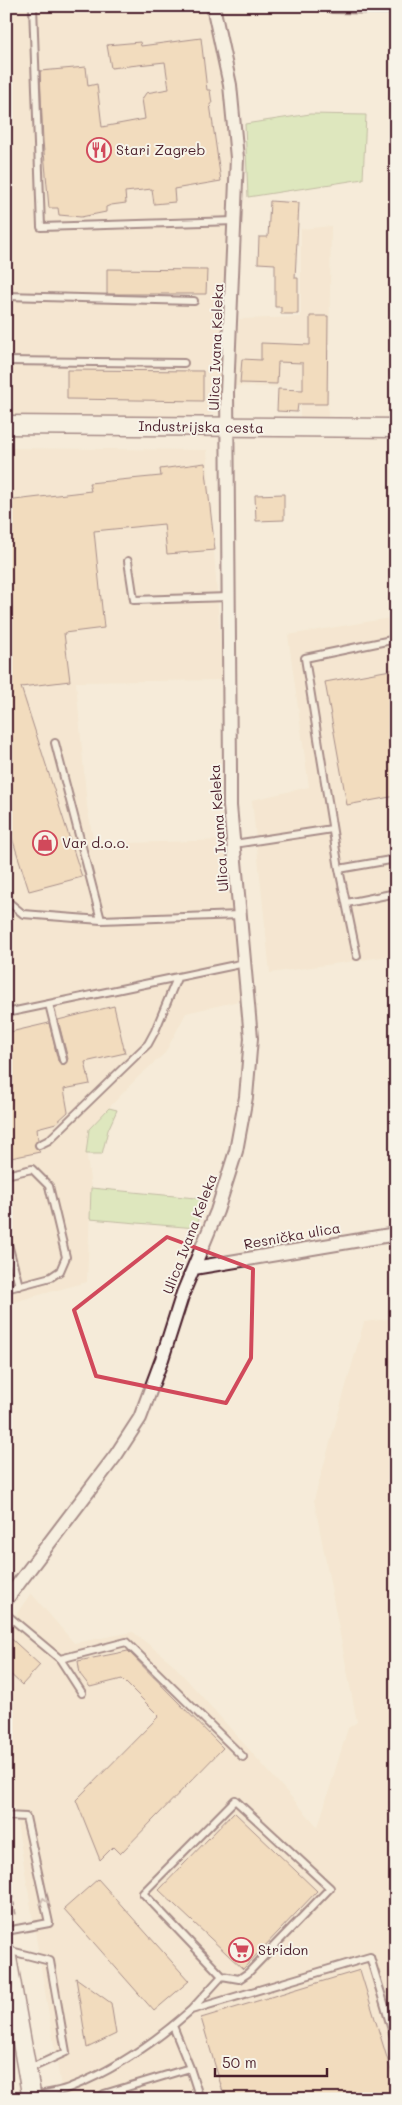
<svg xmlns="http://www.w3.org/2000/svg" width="402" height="2105" font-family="Mali,sans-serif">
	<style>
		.built { fill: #f3e1c7 }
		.green { fill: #c0e39d; stroke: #858164 }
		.building { fill: #edca9e; stroke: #4a1f2b }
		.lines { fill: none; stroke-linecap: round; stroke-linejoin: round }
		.lane-casing { stroke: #4a1f2b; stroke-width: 10 }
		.street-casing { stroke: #4a1f2b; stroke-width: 16 }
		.secondary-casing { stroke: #4a1f2b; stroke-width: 21 }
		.path { stroke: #4a1f2b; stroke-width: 2.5; stroke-dasharray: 4 4; stroke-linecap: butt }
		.lane { stroke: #f7f3e8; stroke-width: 6 }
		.street { stroke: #f7f3e8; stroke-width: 12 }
		.secondary { stroke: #f7f3e8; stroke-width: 18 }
		.oneway { stroke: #a0898a }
		.marked { fill: none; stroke: #d1495b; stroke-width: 4; stroke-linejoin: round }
		.labels { text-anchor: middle; stroke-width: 4; stroke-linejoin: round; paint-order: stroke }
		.poi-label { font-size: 14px; fill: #4a1f2b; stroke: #f7f3e8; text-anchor: start }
		.street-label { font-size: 14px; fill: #4a1f2b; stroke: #f7f3e8 }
	</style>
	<rect width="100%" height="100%" fill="#f5ebd9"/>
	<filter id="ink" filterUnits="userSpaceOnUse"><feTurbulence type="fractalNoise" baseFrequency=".02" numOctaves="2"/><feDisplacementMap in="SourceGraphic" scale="10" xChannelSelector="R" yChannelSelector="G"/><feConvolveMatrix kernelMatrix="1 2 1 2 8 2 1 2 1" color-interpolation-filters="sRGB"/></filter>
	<g filter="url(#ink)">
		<!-- built -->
		<path class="built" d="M6,6H206L222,83L230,162L220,401L213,412L203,419L6,417Z
			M331,226L328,421L300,422V388L235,386L239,319L301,317V229Z
			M6,448L207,450L223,680L76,682L87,806L94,844L227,840L243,1000L186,1013L165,1053L137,1078L89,1129L86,1149L91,1188L87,1282L6,1304Z
			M396,617V955L270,973L252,800L309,787L288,635Z
			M396,1318V2099H63L14,1805L6,1806V1629L31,1593L74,1643L133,1632L172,1663L318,1827L348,1728L357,1722L314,1500L364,1322Z"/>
		<!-- green -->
		<path class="green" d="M310,114L366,115L363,179L248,197L245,124Z
			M109,1108L117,1110L108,1130L102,1154H86L89,1129Z
			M91,1188L206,1199L196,1228L90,1219Z"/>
		<!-- building -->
		<path class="building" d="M201,38L207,90H210L212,104H210L221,181L174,189L175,202L154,204L152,189L125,192L126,203L111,205L106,207V212L81,217L59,215L58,208H49L43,141L40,71L86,67L88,86L97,84L102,127L145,119L142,99L146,93L169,89L165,62L111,68L107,45L140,42L141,46Z
			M270,201L299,203L295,278H298V314H281V307H275V264L258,263L259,237H268Z
			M107,269L207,270L206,294H107Z
			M310,316H328L327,404H298L297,412L277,411L278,389L303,390V363L278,362L277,384L240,383L242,359L261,360V343L310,345Z
			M67,370L203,371V401L67,399Z
			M205,463L215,550L167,554L164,524L94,531L104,628L64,633L70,681L21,687L82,877L29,891L6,819V501L91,491L89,483L161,476L160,469Z
			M284,494V520L256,521L255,495Z
			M396,669V796L347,805L325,682Z
			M114,1006L125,1053L85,1062L90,1084L64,1089L68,1112L56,1123L37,1128L38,1140L34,1145L40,1152L6,1159V1033L49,1023L58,1061L64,1065L68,1059L58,1020Z
			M6,1634L40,1665L22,1685L6,1670Z
			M128,1651L223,1748L120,1854L113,1847L100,1860L76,1800L159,1716L122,1679L90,1687L80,1674L78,1661Z
			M234,1812L317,1891L243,1969L159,1890Z
			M98,1879L189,1981L154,2011L64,1909Z
			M360,1970L396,2087V2099H225L201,2018Z
			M76,1978L111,2003L116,2034L87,2048Z"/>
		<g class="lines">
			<defs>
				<path id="lane" d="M33,6L41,227L235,221
					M6,296L194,301
					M6,361L184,363
					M128,561L134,600L229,597
					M55,743L101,920
					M234,844L332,829
					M339,869L396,859
					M6,900L23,914L101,920L240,915
					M347,903L396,893
					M357,956L339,869L305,658L396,639
					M49,1004L63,1060
					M6,1013L245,963
					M39,1145L49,1140L148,1044L155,1031L177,978
					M6,1175L32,1169L49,1186L66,1257L60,1271L51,1277L6,1289
					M6,1236L19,1286
					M6,1614L60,1659L126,1642L243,1757
					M60,1659L82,1693
					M6,1816L26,1817L49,1923L6,1931
					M7,1950L50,1961L66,2052L29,2069
					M191,2010L222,1976L143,1893L235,1800L330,1888L248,1973L239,1979L222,1976
					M173,2026L190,2068
					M10,2099C29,2095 53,2095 71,2087C115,2070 156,2041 191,2010L370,1957L396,2043
					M98,2099L104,2094L190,2068L200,2099"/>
				<path id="street" d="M332,6L396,7
					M194,1268L396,1234
					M6,1600L116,1455L140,1418L162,1359L183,1293L217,1211L236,1151L246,1097L251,1038L230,806V769L227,392L237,158L230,85L213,6"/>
				<path id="secondary" d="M6,425L396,428
					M6,1952L32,2099"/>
			</defs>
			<!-- lane casing -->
			<use href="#lane" class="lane-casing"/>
			<!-- street casing -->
			<use href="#street" class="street-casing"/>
			<!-- secondary casing -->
			<use href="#secondary" class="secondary-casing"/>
			<!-- path -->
			<path class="path" d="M6,1863L16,1918"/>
			<!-- lane -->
			<use href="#lane" class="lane"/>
			<!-- street -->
			<use href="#street" class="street"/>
			<!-- secondary -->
			<use href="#secondary" class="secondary"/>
		</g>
		<!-- one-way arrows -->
		<defs><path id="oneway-chevron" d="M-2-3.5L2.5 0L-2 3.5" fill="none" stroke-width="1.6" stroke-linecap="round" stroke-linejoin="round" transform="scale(1.25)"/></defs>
		<use class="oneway" href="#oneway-chevron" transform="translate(44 1901) rotate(-103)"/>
	</g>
	<!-- marked area -->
	<path d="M0 0H402V2105H0ZM167,1237L253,1269L251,1358L226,1403L96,1376L74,1310Z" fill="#f5ebd9" fill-opacity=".55" fill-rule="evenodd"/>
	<path class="marked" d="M167,1237L253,1269L251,1358L226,1403L96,1376L74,1310Z"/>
	<!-- icons -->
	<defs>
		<symbol id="restaurant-ring" viewBox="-11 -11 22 22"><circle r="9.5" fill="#f7f3e8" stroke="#d1495b" stroke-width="1.5"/><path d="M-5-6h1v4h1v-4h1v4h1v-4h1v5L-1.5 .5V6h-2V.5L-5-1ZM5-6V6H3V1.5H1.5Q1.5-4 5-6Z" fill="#d1495b"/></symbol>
		<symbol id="shop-ring" viewBox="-11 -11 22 22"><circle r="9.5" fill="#f7f3e8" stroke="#d1495b" stroke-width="1.5"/><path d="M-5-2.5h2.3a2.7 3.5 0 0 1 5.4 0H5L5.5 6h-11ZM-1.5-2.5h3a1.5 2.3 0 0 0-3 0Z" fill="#d1495b"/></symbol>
		<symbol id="supermarket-ring" viewBox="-11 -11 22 22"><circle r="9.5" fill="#f7f3e8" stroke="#d1495b" stroke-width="1.5"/><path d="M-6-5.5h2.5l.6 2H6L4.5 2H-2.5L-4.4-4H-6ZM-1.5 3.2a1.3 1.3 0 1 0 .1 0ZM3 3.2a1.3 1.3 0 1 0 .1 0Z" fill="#d1495b"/></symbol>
	</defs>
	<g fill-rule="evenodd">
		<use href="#restaurant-ring" x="85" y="136" width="28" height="28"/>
		<use href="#shop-ring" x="31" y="829" width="28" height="28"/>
		<use href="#supermarket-ring" x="227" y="1936" width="28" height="28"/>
	</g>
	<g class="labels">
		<!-- poi labels -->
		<g class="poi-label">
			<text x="116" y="155">Stari Zagreb</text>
			<text x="62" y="848">Var d.o.o.</text>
			<text x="258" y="1955">Stridon</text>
		</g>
		<!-- street labels -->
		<g class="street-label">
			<text transform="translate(216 347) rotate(-88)" y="5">Ulica Ivana Keleka</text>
			<text transform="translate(201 427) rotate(1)" y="5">Industrijska cesta</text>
			<text transform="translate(219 828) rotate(-94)" y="5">Ulica Ivana Keleka</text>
			<text transform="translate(190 1234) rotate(-69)" y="5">Ulica Ivana Keleka</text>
			<text transform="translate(292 1236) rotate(-10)" y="5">Resnička ulica</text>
		</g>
	</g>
	<!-- margin -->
	<rect width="402" height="2105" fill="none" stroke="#f7f3e8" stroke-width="25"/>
	<rect x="12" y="12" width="377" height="2080" fill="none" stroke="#4a1f2b" stroke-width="2" filter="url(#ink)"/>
	<!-- scale -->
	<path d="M215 2068v8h112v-8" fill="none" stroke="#4a1f2b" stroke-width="2.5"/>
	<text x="222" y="2068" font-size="15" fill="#4a1f2b" stroke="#f7f3e8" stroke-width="4" paint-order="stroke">50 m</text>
</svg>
